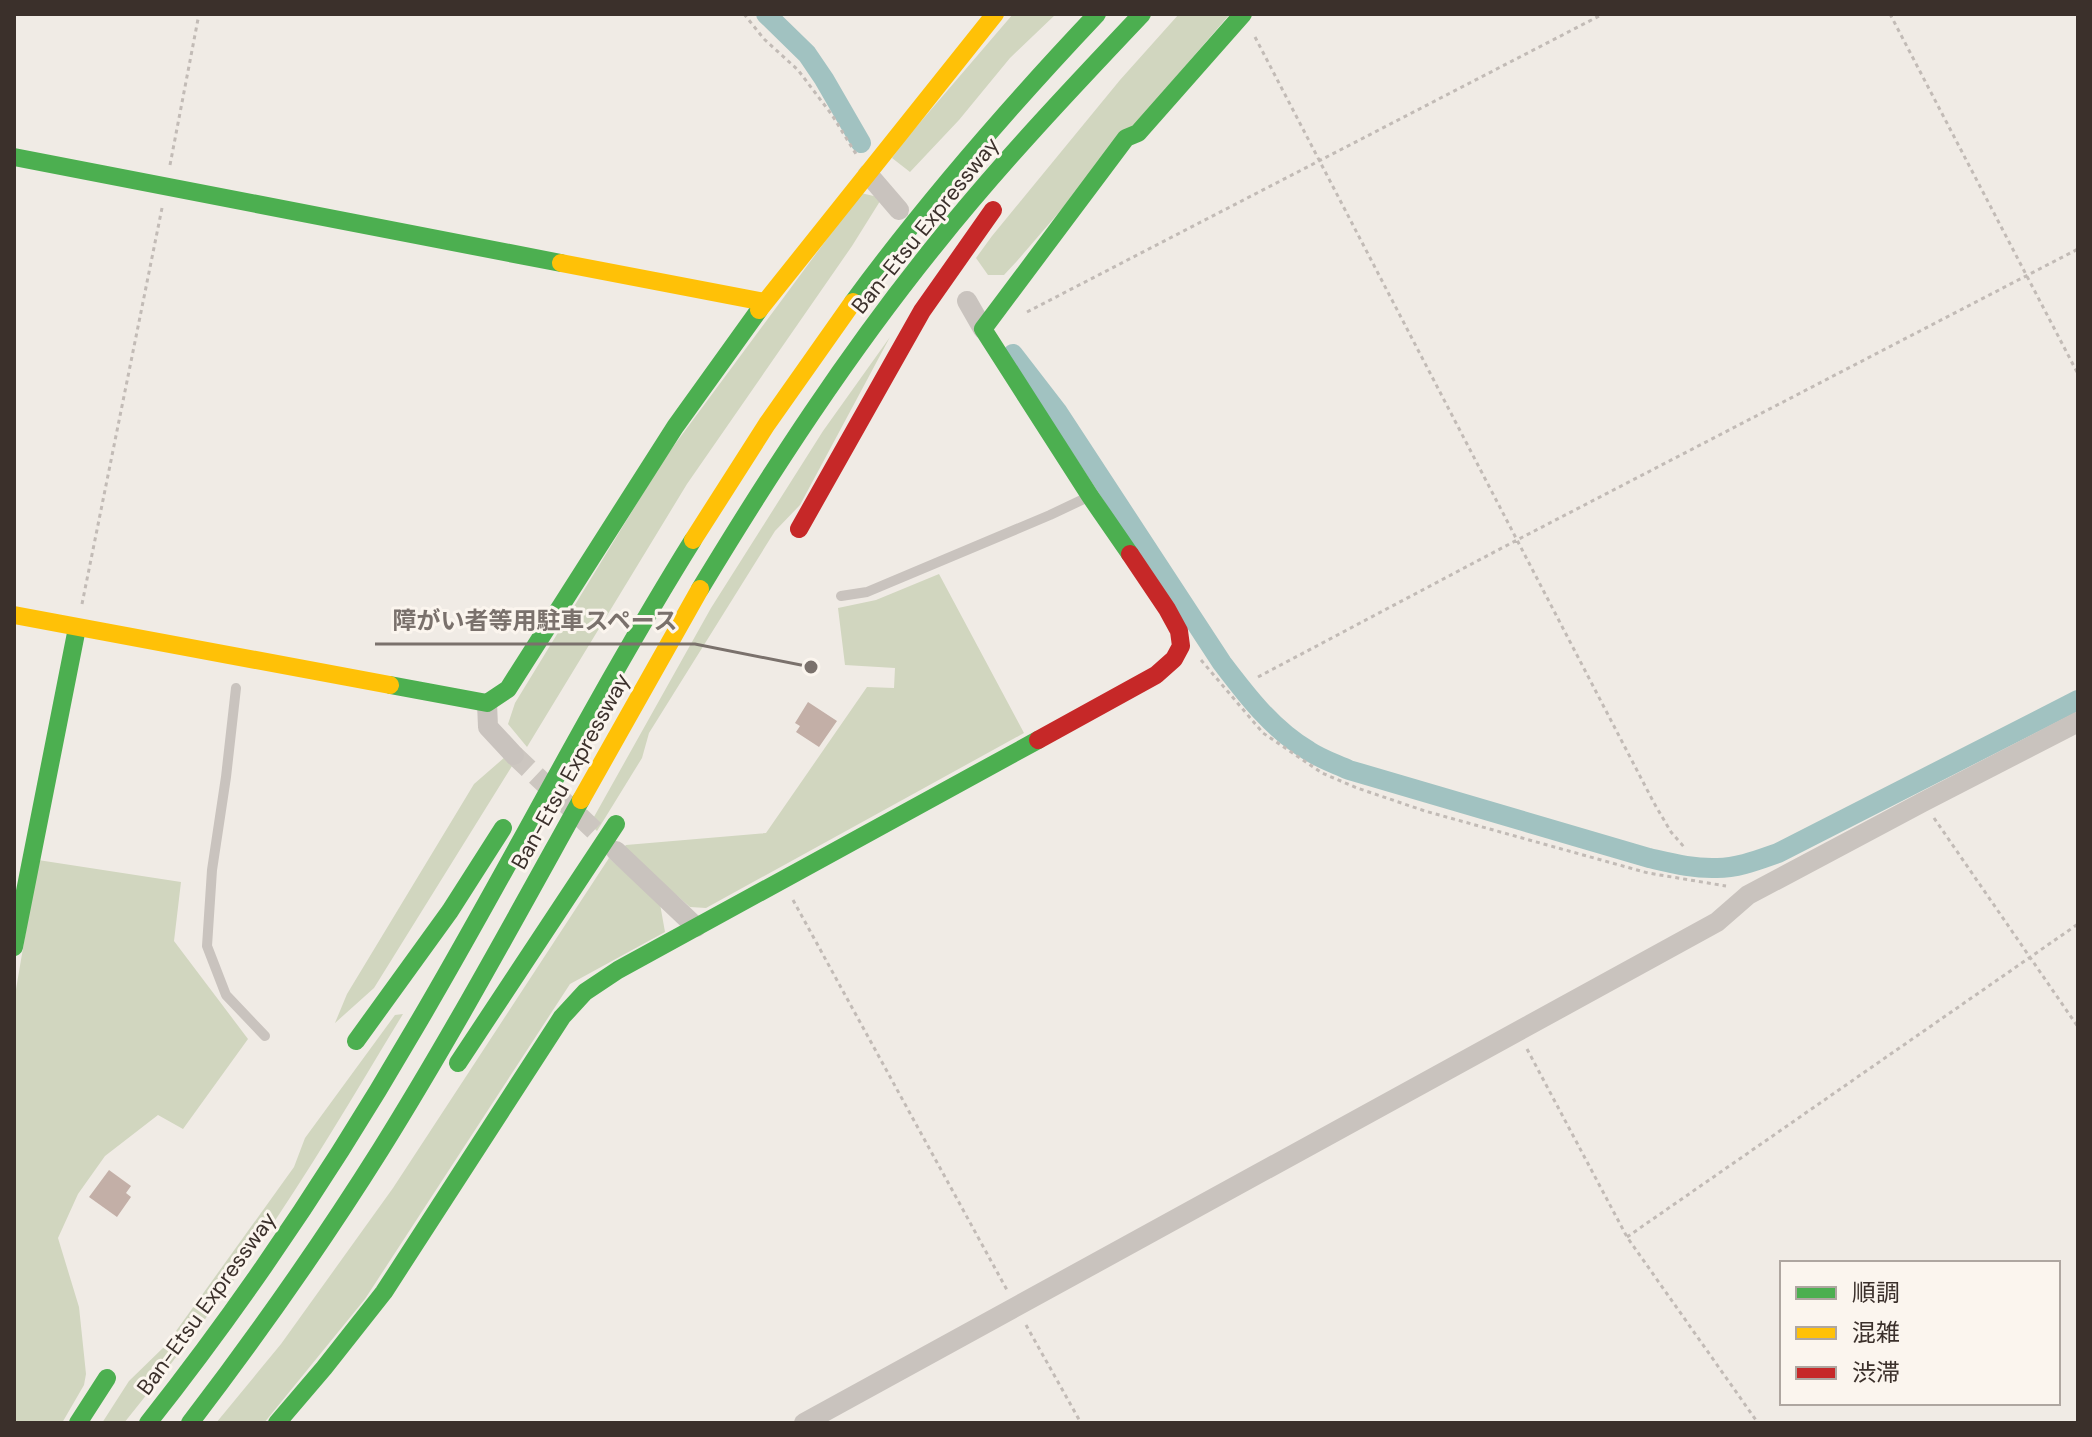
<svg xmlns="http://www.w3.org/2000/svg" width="2092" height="1437" font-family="'DM Sans','Noto Sans JP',sans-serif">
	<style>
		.green { fill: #d1d6bf }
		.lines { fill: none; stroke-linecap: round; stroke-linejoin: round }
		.canal { stroke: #a1c2c1; stroke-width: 20 }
		.building { fill: #c3afa7 }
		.street-tunnel { stroke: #ccc6c0; stroke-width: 20; stroke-dasharray: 20 10; stroke-linecap: butt }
		.path { stroke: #c2bbb6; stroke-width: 3; stroke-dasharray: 4 4; stroke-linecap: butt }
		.lane { stroke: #c9c3be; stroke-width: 10 }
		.street { stroke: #c9c3be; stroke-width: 20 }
		.fast { stroke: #4caf50; stroke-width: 18 }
		.slow { stroke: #ffc107; stroke-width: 18 }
		.jam { stroke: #c62828; stroke-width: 18 }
		.labels { text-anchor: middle; stroke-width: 6; stroke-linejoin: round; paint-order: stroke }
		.street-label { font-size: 22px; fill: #3b302b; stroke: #fbf5ee }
		.leader { fill: none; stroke: #7a716c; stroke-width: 3 }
		.callout-dot { fill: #7a716c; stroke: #fbf5ee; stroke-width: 3 }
		.callout-label { font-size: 24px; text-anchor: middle; font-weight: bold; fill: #7a716c; stroke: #fbf5ee; stroke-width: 6; stroke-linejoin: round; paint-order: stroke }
	</style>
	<rect width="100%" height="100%" fill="#f0ebe5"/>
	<!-- green -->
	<path class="green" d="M1013,14H1056L1010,58L959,120L910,172L892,158L905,140Z
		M1179,14H1230L1017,261L1004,275H988L976,258L992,236L1120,80Z
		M861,193L882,198L852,246L687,484L527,747L508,724L515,703L664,459Z
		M890,337L800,505L775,531L649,733L642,758L597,831L590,824L711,608L823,431Z
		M939,574L1024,733L706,908L690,907L623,848L626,845L766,833L867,687L894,688L895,668L845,665L838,608L876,600Z
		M505,757L512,766L374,988L335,1023L347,994L474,784Z
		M609,858L660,904L665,932L570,984L365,1299L264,1423H216L281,1344L393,1188Z
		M38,860L181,882L174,941L248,1039L183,1129L158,1115L105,1156L78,1194L58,1238L79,1307L86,1374L84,1385L62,1423H14V1001Z
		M403,1014C355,1093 309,1172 257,1247C215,1308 170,1366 124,1423H102L129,1381L166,1345L294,1167L305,1138L395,1015Z"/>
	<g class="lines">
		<!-- canal -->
		<path class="canal" d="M766,14L807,54L824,79L861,143
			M1013,354L1057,411L1222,663C1247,696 1273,730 1309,751C1321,759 1336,764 1349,770L1649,858C1671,863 1694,869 1717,868C1738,868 1758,860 1778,853L2078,700"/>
	</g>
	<!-- building -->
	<path class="building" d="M808,702L837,721L819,747L796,732L800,726L795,723Z
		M109,1170L131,1186L126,1193L131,1197L117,1217L89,1197Z"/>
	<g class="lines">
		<!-- street-tunnel -->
		<path class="street-tunnel" d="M514,755L610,845"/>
		<!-- path -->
		<path class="path" d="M744,14L764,39L798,70L832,115L856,154
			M1890,14L2078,374
			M1255,37L1654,803L1671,832L1684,847
			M170,165L199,14
			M1027,312L1603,14
			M82,604L162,208
			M1201,660L1263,733L1322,773L1357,788L1425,811L1648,873L1726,886
			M1258,677L1517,540L2078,249
			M1934,818L2078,1027
			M793,900L1007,1290
			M1527,1049L1627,1237L1758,1423
			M1627,1237L2078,924
			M1026,1325L1081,1423"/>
		<!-- lane -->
		<path class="lane" d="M841,596L867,592L1050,515L1088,497
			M236,688L226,777L212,870L207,946L226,995L265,1036"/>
		<!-- street -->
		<path class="street" d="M868,174L899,210
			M967,301L983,329
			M487,703L488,727L514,755
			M616,851L696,927
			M804,1423L1717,922L1748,895L1923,802L2078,722"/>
		<!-- fast -->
		<path class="fast" d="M14,157L561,263
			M853,302C928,200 1010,106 1097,14
			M1130,554L1090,496L983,329L1126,138L1138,133L1243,14
			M700,589C772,470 848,353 936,244C1000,164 1071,89 1142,14
			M390,685L487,703L508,689L675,427L759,310
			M14,947L77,628
			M356,1041L450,911L503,828
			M458,1063L616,824
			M78,1423L107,1378
			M148,1423C247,1298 335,1166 415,1028C510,867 594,699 693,540
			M190,1423C258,1334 322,1243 381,1149C452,1035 516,917 581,800
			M277,1423L324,1368L384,1292L562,1017L585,992L618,970L1038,740"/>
		<!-- slow -->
		<path class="slow" d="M561,263L764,302
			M759,310L995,14
			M693,540L767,424L853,302
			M14,615L390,685
			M581,800L700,589"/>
		<!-- jam -->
		<path class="jam" d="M799,529L922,311L993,210
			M1038,740L1156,675L1174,659L1181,646L1179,631L1167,609L1130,554"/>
	</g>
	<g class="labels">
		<!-- street labels -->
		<g class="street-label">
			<text transform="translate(925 225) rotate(-51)" y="8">Ban-Etsu Expressway</text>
			<text transform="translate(570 771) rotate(-61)" y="8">Ban-Etsu Expressway</text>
			<text transform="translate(206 1303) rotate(-54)" y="8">Ban-Etsu Expressway</text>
		</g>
	</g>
	<!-- callouts -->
	<path class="leader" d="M811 667L695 644H375"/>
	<circle class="callout-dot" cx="811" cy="667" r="8"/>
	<g class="callout-label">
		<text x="535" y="629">障がい者等用駐車スペース</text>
	</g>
	<!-- border -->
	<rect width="2092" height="1437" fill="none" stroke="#3b302b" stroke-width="32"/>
	<!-- legend -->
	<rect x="1780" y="1261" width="280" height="144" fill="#fbf5ee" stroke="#aea6a0" stroke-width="2"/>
	<rect x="1796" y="1287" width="40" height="12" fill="#4caf50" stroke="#aea6a0" stroke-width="2"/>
	<text x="1852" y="1301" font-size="24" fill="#3b302b">順調</text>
	<rect x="1796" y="1327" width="40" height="12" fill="#ffc107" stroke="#aea6a0" stroke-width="2"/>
	<text x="1852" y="1341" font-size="24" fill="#3b302b">混雑</text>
	<rect x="1796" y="1367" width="40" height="12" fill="#c62828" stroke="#aea6a0" stroke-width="2"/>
	<text x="1852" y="1381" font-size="24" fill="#3b302b">渋滞</text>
</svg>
